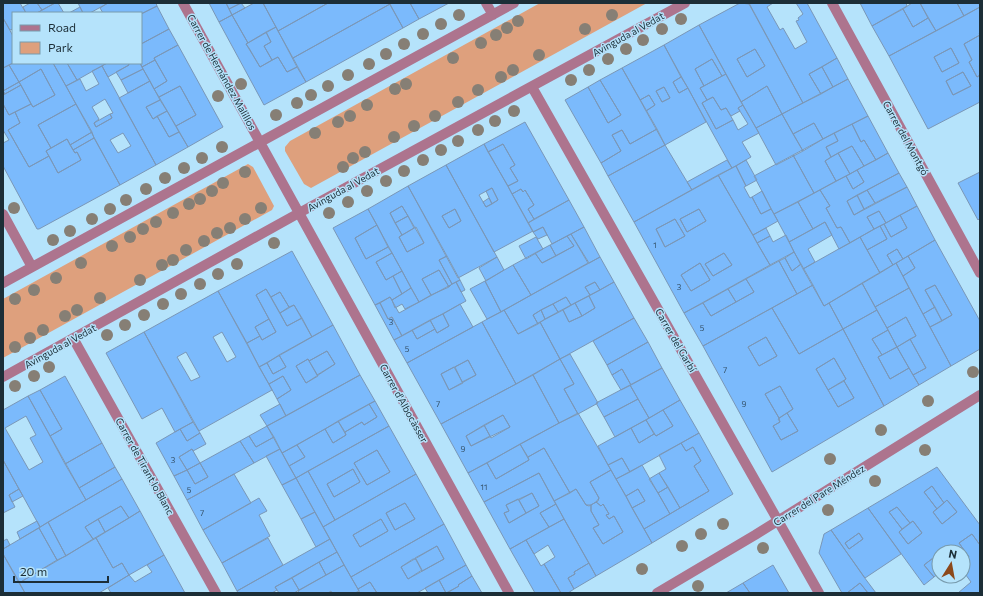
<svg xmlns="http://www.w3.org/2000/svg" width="983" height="596" font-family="Commissioner,sans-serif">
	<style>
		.green { fill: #dea07d }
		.building { fill: #7bbafc; stroke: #7a97b7; fill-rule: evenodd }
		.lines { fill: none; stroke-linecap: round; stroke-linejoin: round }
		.minor { stroke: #ad748e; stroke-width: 10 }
		.tree { fill: #867f75 }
		.labels { text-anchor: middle; stroke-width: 3; stroke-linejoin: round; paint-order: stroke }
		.number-label { font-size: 8px; fill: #345168 }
		.street-label { font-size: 10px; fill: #1c2e37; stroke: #b5e3fb }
	</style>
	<rect width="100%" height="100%" fill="#b5e3fb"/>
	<!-- green -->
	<path class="green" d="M540,3H647L311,188L304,184L285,151V147L290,141Z
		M248,164L253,167L274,206L272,210L3,358V299Z"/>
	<!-- building -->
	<path class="building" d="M3,3H20L26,13H13V29L10,30L3,18Z
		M30,3H37L42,10L37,13H26L23,7Z
		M37,3H55L42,10Z
		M55,3H58L64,13H37Z
		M78,3H108L90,13H83Z
		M108,3H156L157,6L141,14V13H103L100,8Z
		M209,3H226L232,15L219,22Z
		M226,3H241L229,9Z
		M241,3L245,8L232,15L229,9Z
		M254,3H263L276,27L248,43L232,15Z
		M263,3H328L278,31Z
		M328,3H389L390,4L293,58L278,31Z
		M389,3H410L419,19L403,28Z
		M410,3H449L419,19Z
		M740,3L749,4L803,103L782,114L767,86L741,102L699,25ZM755,49L765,66L747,77L737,59Z
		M749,3H773L767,7L780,30L783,28L795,49L807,42L796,21L799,20L798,18L803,14L796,3H807L837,58L809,74L821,94L803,103Z
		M860,3H906L907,6L872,26Z
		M912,3H920L928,18L913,27L903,9Z
		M920,3H957L964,16L936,31Z
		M957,3H979L980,7L964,16Z
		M390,4L403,28L306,82L293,58Z
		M157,6L169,29L141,44V14Z
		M80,7L83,13H69Z
		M980,7V32L979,33L980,35L964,44L972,60L969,62L977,77L980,75V102L928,129L889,56ZM951,48L959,63L942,72L934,57ZM963,72L971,86L953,95L946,81Z
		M903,9L913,27L928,18L936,31L889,56L872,26Z
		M232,15L248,43L246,44L249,48L260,67L278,57L287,72L297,67L306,82L264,105L219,22Z
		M3,18L13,36V63L3,68Z
		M699,25L726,74L722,76L712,59L695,69L704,86L700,88L707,100L702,103L716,129L733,120L738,130L748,124L738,108L743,105L759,133L742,142L751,157L732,168L664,45Z
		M276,27L297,67L287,72L278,57L272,60L264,46L271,42L266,32Z
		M169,29L178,45L154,58L155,60L142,67L140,63H141V44Z
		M266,32L271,42L264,46L272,60L260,67L246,44Z
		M980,35V75L977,77L969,62L972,60L964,44Z
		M178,45L223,127L188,147L176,126L196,115L180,86L159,97L154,89L167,81L154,58Z
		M664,45L681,77L673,82L679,93L688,88L706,122L665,145L646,111L655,105L649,95L640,100L622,68ZM664,87L670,98L662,102L656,91Z
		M951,48L959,63L942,72L934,57Z
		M755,49L765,66L747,77L737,59Z
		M837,58L848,79L833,87L822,67Z
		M712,59L722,76L704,86L695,69Z
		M155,60L167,81L154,89L142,67Z
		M13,63H53L76,104L38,125L51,148L46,151L49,156L29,167L8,130L20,123L15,112L31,104L33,107L55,95L41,69L19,82L9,65Z
		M53,63H67L77,80L66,86Z
		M67,63H107L77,80Z
		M107,63H128L129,65L108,77L102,66Z
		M128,63H140L143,69L121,80L116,72L129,65Z
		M9,65L19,82L3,91L5,94L3,95V68Z
		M102,66L156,165L120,185L66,86L80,79L86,91L99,84L92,71ZM105,99L113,113L110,114L112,118L96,127L94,123L99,119L92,107ZM123,133L131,146L118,153L110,140Z
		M822,67L833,87L821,94L809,74Z
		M622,68L657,129L630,144L622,130L612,135L621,151L601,163L565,100L588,87L608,123L621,115L600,80Z
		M41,69L55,95L33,107L19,82Z
		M143,69L150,81L128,93L121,80Z
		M963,72L971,86L953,95L946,81Z
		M726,74L743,105L738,108L740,111L731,116L726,108L721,110L713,97L707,100L700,88Z
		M681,77L688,88L679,93L673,82Z
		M848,79L868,116L823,139L814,123L793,134L782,114Z
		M600,80L621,115L608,123L588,87Z
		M150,81L160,100L146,107L153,119L157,116L169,137L179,132L188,147L156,165L119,98Z
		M19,82L21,85L5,94L3,91Z
		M21,85L31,104L9,115L3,104V95Z
		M180,86L196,115L176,126L159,97Z
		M767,86L782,114L756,128L741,102Z
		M664,87L670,98L662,102L656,91Z
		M649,95L655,105L646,111L640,100Z
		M713,97L721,110L726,108L733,120L716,129L702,103Z
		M160,100L167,111L153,119L146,107Z
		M3,104L9,115L15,112L20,123L8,130L29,167L49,156L58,173L81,160L77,152L75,153L73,150L94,138L120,185L39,229H37L3,166V143L9,140L3,130Z
		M76,104L92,132L70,145L67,139L51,148L38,125Z
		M167,111L179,132L169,137L157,116Z
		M110,114L112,118L96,127L94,123Z
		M782,114L803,151L776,165L756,128Z
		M868,116L888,153L876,160L864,140L861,142L852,124Z
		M525,122L569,200L534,219L528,209L534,205L525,190L523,192L521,189L512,194L508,186L518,181L510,168L515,165L503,144L488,152L484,144Z
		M814,123L823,139L803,151L793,134Z
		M852,124L861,142L864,140L876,160L864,166L852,146L831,157L826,147L838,141L834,133Z
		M657,129L665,145L608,176L601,163L621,151L612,135L622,130L630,144Z
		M92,132L94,138L73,150L70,145Z
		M834,133L838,141L826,147L831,157L825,161L836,181L814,193L793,155Z
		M67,139L75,153L77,152L81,160L58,173L46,151Z
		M484,144L533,231L494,252L446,165ZM492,188L498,200L486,207L479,195Z
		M503,144L515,165L510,168L518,181L508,186L488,152Z
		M665,145L692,190L634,222L608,176Z
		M852,146L864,166L850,174L838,153Z
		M838,153L850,174L836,181L825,161Z
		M888,153L899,173L847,201L854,215L907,187L917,206L886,223L879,211L867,217L874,229L850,243L841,227L837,228L826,208L830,206L820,190L846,176L853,189L864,182L857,170Z
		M793,155L814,193L774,214L754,176Z
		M727,160L732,168L692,190L687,182Z
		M746,160L757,180L746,186L736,166Z
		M446,165L497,257L458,278L408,186ZM455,209L461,221L449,228L442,216Z
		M736,166L746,186L744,187L750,198L752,197L761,214L771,209L778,221L753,235L718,175Z
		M857,170L864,182L853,189L846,176Z
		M980,172V218L978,220L958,183Z
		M899,173L907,187L875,203L867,190Z
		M718,175L770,265L684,313L634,222ZM699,209L706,221L687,232L680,219ZM675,219L685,236L665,247L656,229ZM724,253L732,265L713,276L705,264ZM700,263L710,280L691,291L681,275Z
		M408,186L447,256L439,260L452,284L449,287L439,270L422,279L431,295L419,302L368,209ZM402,206L424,243L407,252L399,237L402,235L390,213Z
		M492,188L498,200L492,204L486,191Z
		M521,189L523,192L525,190L534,205L528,209L534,219L528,223L512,194Z
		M820,190L830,206L826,208L837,228L841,227L850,243L839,249L825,222L813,229L798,202Z
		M867,190L875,203L864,209L857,195Z
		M762,191L771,209L761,214L752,197Z
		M857,195L864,209L854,215L847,201Z
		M489,198L492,204L486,207L483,202Z
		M569,200L584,227L552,244L543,227L533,232L528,223Z
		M798,202L813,229L789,242L774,214Z
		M402,206L408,216L395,223L390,213Z
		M917,206L935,240L903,259L897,249L887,255L893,265L880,273L867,250L887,239L880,226L884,224L891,237L907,228L900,215Z
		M368,209L377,225L355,238L366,259L388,247L392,253L376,262L386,280L393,276L402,294L392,300L390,297L375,305L333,228Z
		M455,209L461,221L449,228L442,216Z
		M699,209L706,221L687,232L680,219Z
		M879,211L886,223L874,229L867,217Z
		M900,215L907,228L891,237L884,224Z
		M408,216L414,228L402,235L395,223Z
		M675,219L685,236L665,247L656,229Z
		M825,222L832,235L808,249L815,262L803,269L789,242Z
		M377,225L388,247L366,259L355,238Z
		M880,226L887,239L867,250L860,237Z
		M416,227L424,243L407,252L399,237Z
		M543,227L547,235L538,239L533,232Z
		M584,227L600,257L589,263L571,234Z
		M766,228L770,236L757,243L753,235Z
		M571,234L588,263L531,295L513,265L535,253L542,263L574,246L567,236Z
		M786,235L794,252L770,265L757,243L770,236L773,242Z
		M567,236L574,246L556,256L550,245Z
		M536,237L543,249L526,259L519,246Z
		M860,237L880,273L824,306L803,269Z
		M935,240L980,321V349L951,366L930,327L952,315L935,285L925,290L935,307L923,314L903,276L915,268L908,256Z
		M550,245L556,256L542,263L535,253Z
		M897,249L903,259L893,265L887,255Z
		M292,251L333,325L312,337L294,305L289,307L280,292L271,297L266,289L256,295L269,319L255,327L260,336L247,343L218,291Z
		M794,252L801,264L792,271L785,258Z
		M392,253L402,271L386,280L376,262Z
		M724,253L732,265L713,276L705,264Z
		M447,256L460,280L452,284L439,260Z
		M908,256L915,268L903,276L896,263Z
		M497,257L504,270L486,281L479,268Z
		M600,257L614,282L600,290L595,282L585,287L590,295L573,304L571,305L566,297L541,310L533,315L538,324L518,334L504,310Z
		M785,258L792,271L801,264L813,285L797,294L779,261Z
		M779,261L797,294L703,346L684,313L703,303L711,316L736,302L754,292L746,279Z
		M700,263L710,280L691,291L681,275Z
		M896,263L909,288L875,307L862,283Z
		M513,265L531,295L501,312L485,281Z
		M439,270L449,287L431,295L422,279Z
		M402,271L411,288L402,294L393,276Z
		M746,279L754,292L736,302L728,289Z
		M460,280L465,290L461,292L456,282Z
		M485,281L501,312L487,319L470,289Z
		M456,282L466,301L402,336L392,317L388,319L380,303L390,297L399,313Z
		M595,282L600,290L590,295L585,287Z
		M614,282L634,318L560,359L540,322L563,310L569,322L582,316L595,308L589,296Z
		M862,283L877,310L843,329L829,303Z
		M813,285L824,306L829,303L843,329L799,354L772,308Z
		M935,285L952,315L942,321L925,290Z
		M411,288L419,302L405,309L402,304L395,308L392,300Z
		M909,288L951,366L919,385L913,375L926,368L910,339L916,336L906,317L887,328L875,307Z
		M266,289L287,326L302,318L312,337L259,367L247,343L260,336L262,340L276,332L256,295Z
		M728,289L736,302L711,316L703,303Z
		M218,291L272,390L199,431L144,332ZM222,332L236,357L227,362L213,337ZM186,352L200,377L191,381L177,357Z
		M280,292L289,307L280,313L271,297Z
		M589,296L595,308L582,316L575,303Z
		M566,297L571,305L558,312L553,304Z
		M380,303L388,319L392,317L402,336L394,340L375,305Z
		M575,303L582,316L569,322L563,310Z
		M460,304L473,327L407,363L394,340L412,330L417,339L435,329L437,333L449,326L443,314Z
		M553,304L558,312L545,319L541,310Z
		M294,305L302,318L287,326L280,313Z
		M935,307L942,321L930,327L923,314Z
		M772,308L799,354L843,329L884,406L772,472L703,346ZM766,337L777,356L759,366L748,347ZM834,358L846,379L844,381L854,398L838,407L816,369ZM780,386L793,409L787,413L798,431L781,440L773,426L780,422L779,418L765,394Z
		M504,310L518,334L540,322L560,359L516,384L482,322Z
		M541,310L545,319L538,324L533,315Z
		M877,310L888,330L872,339L882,355L878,357L890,379L909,368L919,385L884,406L843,329Z
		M443,314L449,326L437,333L430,320Z
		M906,317L916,336L897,347L887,328Z
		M634,318L648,342L607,365L593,341Z
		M269,319L276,332L262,340L255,327Z
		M430,320L435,329L417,339L412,330Z
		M482,322L516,384L441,424L407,363ZM468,360L476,375L449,390L441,374Z
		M333,325L360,375L286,416L277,399L291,390L283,376L269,384L259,367L267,363L273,374L286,367L279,355ZM327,351L335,364L306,383L296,366L308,359L309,361Z
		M888,330L897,347L882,355L872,339Z
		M144,332L193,422L175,432L162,408L142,419L106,353Z
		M766,337L777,356L759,366L748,347Z
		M910,339L926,368L913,375L897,347Z
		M648,342L662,368L631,385L622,369L612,375L607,365Z
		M897,347L909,368L890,379L878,357Z
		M327,351L335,364L317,375L309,361Z
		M570,354L598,403L578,414L564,389L574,384L560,359Z
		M279,355L286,367L273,374L267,363Z
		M834,358L846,379L828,390L816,369Z
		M308,359L318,376L306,383L296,366Z
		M560,359L574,384L564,389L578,414L559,423L533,375Z
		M468,360L476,375L462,382L455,367Z
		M454,367L463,383L449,390L441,374Z
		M662,368L680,400L649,418L630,385Z
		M622,369L631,385L621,390L612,375Z
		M360,375L375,401L282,453L267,426Z
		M533,375L559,423L468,473L441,424ZM503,415L510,427L471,446L466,436Z
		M65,376L102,443L65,464L50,436L62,429L40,390Z
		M283,376L291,390L277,399L269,384Z
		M844,381L854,398L838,407L828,390Z
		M630,385L638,399L604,417L596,403Z
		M780,386L793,409L779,418L765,394Z
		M40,390L62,429L50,436L28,396Z
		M28,396L86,500L40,527L3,460V410ZM26,416L36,435L30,438L43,462L29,470L5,428Z
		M638,399L649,418L615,437L604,417Z
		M680,400L699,433L630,472L622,458L608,465L598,446L631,428L639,443L654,434L656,436L673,426L663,410Z
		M375,401L389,426L296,478L289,466L305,457L297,445L325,429L333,443L346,435L345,432L362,422L364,425L377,417L369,404Z
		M280,404L286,416L267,426L260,415Z
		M369,404L377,417L364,425L362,422L345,432L338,421Z
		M663,410L673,426L656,436L646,420Z
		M578,413L611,470L590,482L599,498L598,501L589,506L586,505L576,489L570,493L544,448L528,457L520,444Z
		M787,413L798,431L781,440L773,426L780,422L778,419Z
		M503,415L510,427L491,438L484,425Z
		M646,420L654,434L639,443L631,428Z
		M338,421L346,435L333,443L325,429Z
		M193,422L200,433L187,441L180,429Z
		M484,425L490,436L471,446L466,436Z
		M267,426L274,437L256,447L249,436Z
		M389,426L416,474L335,520L308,471ZM377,450L390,472L367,485L354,463ZM353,469L360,482L334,497L327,484Z
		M180,429L187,441L200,433L206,444L193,451L192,449L179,457L187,470L174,476L156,443Z
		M699,433L733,494L652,543L644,529L709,491L694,466L701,461L693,447L686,451L681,443Z
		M249,436L256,447L274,437L280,449L254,463L240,441Z
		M240,441L254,463L187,500L174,476L187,470L195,484L208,477L200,463Z
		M102,443L115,467L79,488L65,464Z
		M681,443L686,451L693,447L701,461L694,466L709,491L680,508L659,473L666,469L659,455Z
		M520,444L529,460L496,479L487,463Z
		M297,445L305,457L289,466L282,453Z
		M544,448L570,493L554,501L539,473L484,502L468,473L487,463L496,479L529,460L528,457Z
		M192,449L200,463L187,470L179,457Z
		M280,449L296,478L282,485L266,456Z
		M377,450L390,472L367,485L354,463Z
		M622,458L630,472L616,479L608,465Z
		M3,460L19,489L9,495L15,507L3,513Z
		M200,463L208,477L195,484L187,470Z
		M642,465L670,514L644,529L632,508L645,501L638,489L626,496L616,479Z
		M115,467L122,479L86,500L79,488Z
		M937,467L980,525V545L972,534L959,543L969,557L963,561V552H939V558L937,555L924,565L934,577L924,585L868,508ZM932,486L944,503L947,500L957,512L942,524L933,512L937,509L924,492ZM897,507L910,523L913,521L922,533L908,544L899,532L902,529L889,512Z
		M353,469L360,482L334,497L327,484Z
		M611,470L652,543L596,576L554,501L576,489L586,505H591V511L599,525L593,528L603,544L623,532L614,516L609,519L606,515L609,514L603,504L601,506L596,502L599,498L590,482Z
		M308,471L335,520L323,527L296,478Z
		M539,473L556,504L540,513L549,527L510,549L484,502ZM532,493L539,506L509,523L504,513L509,511L506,505Z
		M659,473L668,487L658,493L649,479Z
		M234,474L251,503L203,530L187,500Z
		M416,474L444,524L351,577L323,527ZM405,503L415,519L395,530L386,513ZM381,519L388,531L360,547L353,535Z
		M296,478L315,512L301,519L282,485Z
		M122,479L140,511L129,518L121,506L85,527L93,539L66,556L48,522Z
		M932,486L944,503L937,509L924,492Z
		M668,487L680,508L670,514L658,493Z
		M19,489L23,496L12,502L9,495Z
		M638,489L645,501L632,508L626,496Z
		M532,493L539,506L526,513L519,500Z
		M259,498L267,511L259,515L270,536L222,563L203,530Z
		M518,499L526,513L509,523L504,513L509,511L506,505Z
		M947,500L957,512L942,524L933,512Z
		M596,502L601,506L603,504L609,514L606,515L609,519L614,516L623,532L603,544L593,528L599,525L591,511V505Z
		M405,503L415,519L395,530L386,513Z
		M556,504L564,519L549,527L540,513Z
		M121,506L129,518L105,532L98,519Z
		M897,507L910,523L902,529L889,512Z
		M868,508L901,554L865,578L831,530ZM859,533L863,539L849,549L845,543Z
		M140,511L164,555L129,575L122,563L113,568L96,538Z
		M315,512L330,539L316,547L301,519Z
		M98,519L105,532L93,539L85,527Z
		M381,519L388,531L360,547L353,535Z
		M564,519L589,563L574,572L575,574L568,578L574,589L568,593H561L544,564L555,557L548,545L534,554L526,540Z
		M37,521L40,527L20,539L17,532Z
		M913,521L922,533L908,544L899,532Z
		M48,522L66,556L57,560L39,528Z
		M444,524L466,565L417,593H377L370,582L358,589L351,577ZM437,546L444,559L408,579L401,567Z
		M39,528L57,560L19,583L3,554V549Z
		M831,530L864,577L876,593H868L860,583L847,593H842L819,553L824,534Z
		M859,533L863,539L849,549L845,543Z
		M972,534L980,545V593H958L971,582L963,571V561L969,557L959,543Z
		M96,538L113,568L122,563L129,575L99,593H25L19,583Z
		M268,538L283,565L237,591L222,563Z
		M7,539L10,545L3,549V541Z
		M330,539L337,552L275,587L277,590L272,593H238L237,591Z
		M526,540L541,566L544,564L561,593H535L510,549Z
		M437,546L444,559L422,571L415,558Z
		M337,552L344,565L326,575L319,562Z
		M3,554L17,578L25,593H3Z
		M164,555L185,593H111L108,588L129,575L135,582L152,572L147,565Z
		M937,555L939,558V573L934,577L924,565Z
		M413,559H416L422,570L408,579L401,567Z
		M319,562L326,575L299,590L292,578Z
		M589,563L596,576L574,589L568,578L575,574L574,572Z
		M344,565L359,591L355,593H332L331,591L328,593H299L298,591Z
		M466,565L472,576L458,585L459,586L446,593L439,580Z
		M773,565L789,593H750L743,583Z
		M472,576L482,593H447L459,586L458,585Z
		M292,578L299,590L294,593H279L275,587Z
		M439,580L446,593H428L425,588Z
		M370,582L377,593H360L358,589Z
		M743,583L750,593H726Z
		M860,583L868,593H847Z"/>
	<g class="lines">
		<!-- minor -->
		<path class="minor" d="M183,3L509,593
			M486,3L493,15
			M832,3L980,273
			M532,87L819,593
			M3,214L32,267
			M3,283L514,3
			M73,338L216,593
			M3,377L299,213L685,3
			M657,593L755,535L980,395"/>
	</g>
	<!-- trees -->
	<g class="tree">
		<circle cx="459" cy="15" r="6"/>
		<circle cx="612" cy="15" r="6"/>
		<circle cx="681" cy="19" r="6"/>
		<circle cx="518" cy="21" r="6"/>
		<circle cx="441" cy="24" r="6"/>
		<circle cx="507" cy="28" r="6"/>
		<circle cx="585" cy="29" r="6"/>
		<circle cx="662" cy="29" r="6"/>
		<circle cx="423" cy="34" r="6"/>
		<circle cx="496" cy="35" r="6"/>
		<circle cx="643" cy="40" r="6"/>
		<circle cx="481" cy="43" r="6"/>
		<circle cx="404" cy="44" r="6"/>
		<circle cx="626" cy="49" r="6"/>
		<circle cx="386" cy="54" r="6"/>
		<circle cx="539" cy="55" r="6"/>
		<circle cx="453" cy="58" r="6"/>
		<circle cx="608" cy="59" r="6"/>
		<circle cx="369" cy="64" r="6"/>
		<circle cx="513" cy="70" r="6"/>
		<circle cx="589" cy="70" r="6"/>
		<circle cx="348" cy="75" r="6"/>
		<circle cx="501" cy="77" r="6"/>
		<circle cx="571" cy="80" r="6"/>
		<circle cx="241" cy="84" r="6"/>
		<circle cx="406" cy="84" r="6"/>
		<circle cx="328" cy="86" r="6"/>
		<circle cx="395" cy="89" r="6"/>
		<circle cx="478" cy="90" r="6"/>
		<circle cx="311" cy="95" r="6"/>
		<circle cx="218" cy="96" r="6"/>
		<circle cx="458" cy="102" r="6"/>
		<circle cx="297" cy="103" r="6"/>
		<circle cx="367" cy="105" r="6"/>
		<circle cx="514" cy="111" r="6"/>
		<circle cx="276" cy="115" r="6"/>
		<circle cx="350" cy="116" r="6"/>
		<circle cx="435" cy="116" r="6"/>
		<circle cx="495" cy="121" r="6"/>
		<circle cx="338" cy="122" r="6"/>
		<circle cx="414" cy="126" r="6"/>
		<circle cx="478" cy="130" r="6"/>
		<circle cx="315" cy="133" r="6"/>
		<circle cx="394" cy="137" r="6"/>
		<circle cx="458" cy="141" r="6"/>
		<circle cx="222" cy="147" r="6"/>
		<circle cx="441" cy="150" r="6"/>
		<circle cx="365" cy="152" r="6"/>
		<circle cx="202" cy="158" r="6"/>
		<circle cx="353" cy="158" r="6"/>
		<circle cx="423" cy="160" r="6"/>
		<circle cx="343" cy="167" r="6"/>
		<circle cx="184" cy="168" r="6"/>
		<circle cx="404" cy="171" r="6"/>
		<circle cx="245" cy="172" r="6"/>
		<circle cx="165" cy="178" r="6"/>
		<circle cx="386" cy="181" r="6"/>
		<circle cx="223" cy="183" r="6"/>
		<circle cx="146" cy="189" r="6"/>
		<circle cx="212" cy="191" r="6"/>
		<circle cx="367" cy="191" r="6"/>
		<circle cx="200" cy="199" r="6"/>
		<circle cx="126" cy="200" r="6"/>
		<circle cx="348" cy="202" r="6"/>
		<circle cx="189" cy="204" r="6"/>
		<circle cx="14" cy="208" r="6"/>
		<circle cx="261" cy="208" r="6"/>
		<circle cx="110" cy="209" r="6"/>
		<circle cx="173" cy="213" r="6"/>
		<circle cx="329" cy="213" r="6"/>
		<circle cx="92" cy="219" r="6"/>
		<circle cx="245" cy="219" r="6"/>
		<circle cx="156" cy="222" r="6"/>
		<circle cx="230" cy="228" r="6"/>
		<circle cx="143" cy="229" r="6"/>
		<circle cx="70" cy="231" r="6"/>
		<circle cx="217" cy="233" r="6"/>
		<circle cx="130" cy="237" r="6"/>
		<circle cx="53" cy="240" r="6"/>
		<circle cx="204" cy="241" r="6"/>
		<circle cx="274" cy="243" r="6"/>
		<circle cx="112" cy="246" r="6"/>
		<circle cx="186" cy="250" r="6"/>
		<circle cx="173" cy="260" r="6"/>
		<circle cx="81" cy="263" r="6"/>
		<circle cx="237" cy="264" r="6"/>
		<circle cx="162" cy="265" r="6"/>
		<circle cx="218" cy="274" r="6"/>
		<circle cx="56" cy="278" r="6"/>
		<circle cx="140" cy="280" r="6"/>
		<circle cx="200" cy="284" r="6"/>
		<circle cx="34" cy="290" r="6"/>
		<circle cx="181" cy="294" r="6"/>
		<circle cx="100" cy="298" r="6"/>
		<circle cx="15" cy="299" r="6"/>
		<circle cx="163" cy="304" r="6"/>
		<circle cx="77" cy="310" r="6"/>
		<circle cx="144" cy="315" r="6"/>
		<circle cx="65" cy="316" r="6"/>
		<circle cx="125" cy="325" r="6"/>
		<circle cx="43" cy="330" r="6"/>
		<circle cx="107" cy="335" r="6"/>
		<circle cx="30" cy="338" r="6"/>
		<circle cx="15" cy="347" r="6"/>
		<circle cx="49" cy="367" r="6"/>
		<circle cx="973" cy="372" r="6"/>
		<circle cx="34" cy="376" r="6"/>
		<circle cx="15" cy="386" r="6"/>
		<circle cx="928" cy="401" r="6"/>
		<circle cx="881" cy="430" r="6"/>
		<circle cx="925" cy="450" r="6"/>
		<circle cx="830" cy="459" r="6"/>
		<circle cx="875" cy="481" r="6"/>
		<circle cx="828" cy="510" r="6"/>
		<circle cx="723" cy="524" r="6"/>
		<circle cx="701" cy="534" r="6"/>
		<circle cx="682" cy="546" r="6"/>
		<circle cx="763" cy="548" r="6"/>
		<circle cx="642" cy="569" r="6"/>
		<circle cx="698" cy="586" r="6"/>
	</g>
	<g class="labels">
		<!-- number labels -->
		<g class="number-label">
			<text x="655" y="248">1</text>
			<text x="679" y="290">3</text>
			<text x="391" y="325">3</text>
			<text x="702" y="331">5</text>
			<text x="407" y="352">5</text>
			<text x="725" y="373">7</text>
			<text x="438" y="407">7</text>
			<text x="744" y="407">9</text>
			<text x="463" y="452">9</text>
			<text x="173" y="463">3</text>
			<text x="484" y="490">11</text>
			<text x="189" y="493">5</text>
			<text x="202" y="516">7</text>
		</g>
		<!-- street labels -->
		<g class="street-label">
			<text transform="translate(628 34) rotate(-29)" y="4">Avinguda al Vedat</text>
			<text transform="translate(222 72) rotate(61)" y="4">Carrer de Hernández Malillos</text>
			<text transform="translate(906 138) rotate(61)" y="4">Carrer del Montgó</text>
			<text transform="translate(343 189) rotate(-29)" y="4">Avinguda al Vedat</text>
			<text transform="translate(676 340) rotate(60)" y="4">Carrer del Garbí</text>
			<text transform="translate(60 346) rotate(-29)" y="4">Avinguda al Vedat</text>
			<text transform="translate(404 403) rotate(61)" y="4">Carrer d'Albocàsser</text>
			<text transform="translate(145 466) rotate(61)" y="4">Carrer de Tirant lo Blanc</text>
			<text transform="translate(819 495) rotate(-32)" y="4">Carrer del Pare Méndez</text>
		</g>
	</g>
	<!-- border -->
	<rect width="983" height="596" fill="none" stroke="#1c2e37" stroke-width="8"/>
	<!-- legend -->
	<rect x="12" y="12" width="130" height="52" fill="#b5e3fb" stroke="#789bad"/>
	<rect x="20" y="25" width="20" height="6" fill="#ad748e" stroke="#789bad"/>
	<text x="48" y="32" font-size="12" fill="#1c2e37">Road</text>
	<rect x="20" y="42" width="20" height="12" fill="#dea07d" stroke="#789bad"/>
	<text x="48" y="52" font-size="12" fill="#1c2e37">Park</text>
	<!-- north arrow -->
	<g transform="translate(951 564) rotate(11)"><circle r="19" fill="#b5e3fb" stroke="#789bad"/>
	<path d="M0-3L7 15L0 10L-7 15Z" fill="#8c481a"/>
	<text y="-6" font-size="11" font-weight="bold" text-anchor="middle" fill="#1c2e37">N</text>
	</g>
	<!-- scale -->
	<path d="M14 576v6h94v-6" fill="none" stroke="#1c2e37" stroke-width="2"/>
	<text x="20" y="576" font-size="12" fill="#1c2e37" stroke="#b5e3fb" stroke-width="3" paint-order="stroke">20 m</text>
</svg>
